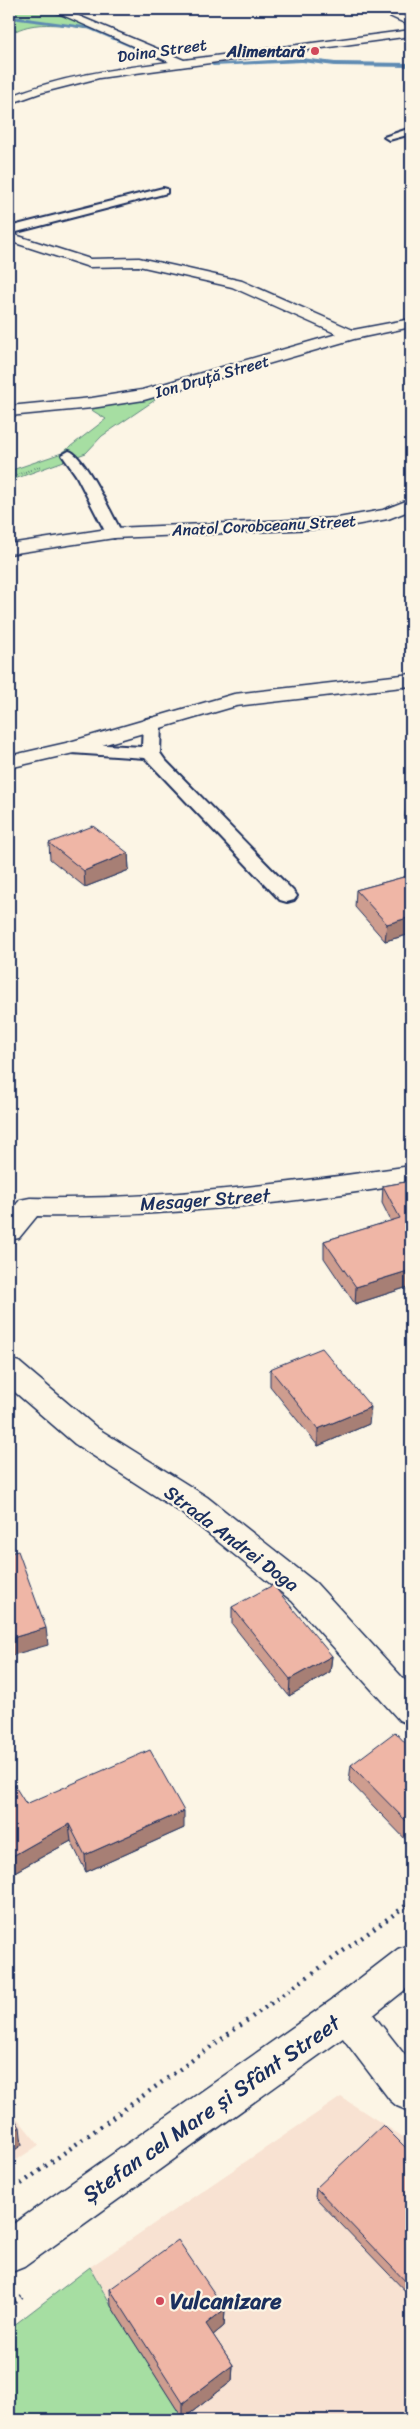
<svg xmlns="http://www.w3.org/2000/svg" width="420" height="2429" font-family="Sriracha,sans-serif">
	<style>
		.built { fill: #f8e2d2 }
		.green { fill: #a6dea2; stroke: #608680 }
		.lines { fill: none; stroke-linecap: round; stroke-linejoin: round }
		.stream { fill: #5e8bb3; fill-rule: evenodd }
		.lane-casing { stroke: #1b2f5e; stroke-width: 4 }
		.street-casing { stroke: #1b2f5e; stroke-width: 3 }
		.secondary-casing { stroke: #1b2f5e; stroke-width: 3 }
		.path-far1 { stroke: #1b2f5e; stroke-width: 2; stroke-dasharray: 0.5 2; stroke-linecap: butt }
		.path { stroke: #1b2f5e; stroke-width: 4.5; stroke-dasharray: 2 5.5; stroke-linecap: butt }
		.lane { fill: #fcf5e5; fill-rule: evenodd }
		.street { fill: #fcf5e5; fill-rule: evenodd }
		.secondary { fill: #fcf5e5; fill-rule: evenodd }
		.wall { fill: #ce9d8f; stroke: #1b2f5e }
		.shaded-wall { fill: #a77f74; stroke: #1b2f5e }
		.building { fill: #efb6a6; stroke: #1b2f5e }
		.poi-dot { fill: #d1495b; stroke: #fcf5e5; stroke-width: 2 }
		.labels { text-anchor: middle; stroke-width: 4.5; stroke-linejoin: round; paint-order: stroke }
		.far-street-label { font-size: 16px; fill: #1b2f5e; stroke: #fcf5e5 }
		.far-poi-label { font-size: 16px; font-weight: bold; fill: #1b2f5e; stroke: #fcf5e5; text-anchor: end }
		.street-label { font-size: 19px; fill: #1b2f5e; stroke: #fcf5e5 }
		.near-street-label { font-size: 22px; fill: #1b2f5e; stroke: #fcf5e5 }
		.near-poi-label { font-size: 22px; font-weight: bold; fill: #1b2f5e; stroke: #fcf5e5; text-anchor: start }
	</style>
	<rect width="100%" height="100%" fill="#fcf5e5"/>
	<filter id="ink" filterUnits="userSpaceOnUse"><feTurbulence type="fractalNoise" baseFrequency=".02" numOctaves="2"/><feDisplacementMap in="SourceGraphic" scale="10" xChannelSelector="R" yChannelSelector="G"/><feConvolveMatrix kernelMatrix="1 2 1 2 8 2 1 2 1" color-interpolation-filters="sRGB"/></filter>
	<g filter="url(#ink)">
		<!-- built -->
		<path class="built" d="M341,2097L411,2142V2420H184L111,2306L90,2267Z
			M9,2108L39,2145L9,2165Z"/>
		<!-- green -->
		<path class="green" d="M16,9H48L94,28C86,30 78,27 70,26C50,24 27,22 9,35V14Z
			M153,397L155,400L102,436L86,453L9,481V471L62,453L106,419L90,409Z
			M90,2267L111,2306L184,2420H9V2329Z"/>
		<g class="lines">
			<!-- stream -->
			<path class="stream" d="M13,16L91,27L163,58L158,59L88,29L11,19Z
				M302,58L335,62L411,63V67L335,66L302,62L213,66L210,64Z"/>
			<defs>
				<path id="lane" d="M9,9H15L9,13Z
					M411,128V134L389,140L384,137Z
					M163,188L167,189V193L9,234V227Z
					M69,451C84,454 113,517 122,533L119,536L114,538L106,533L76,475L62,455Z
					M152,718L158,719L161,723L160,753L165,760L294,892L297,896L294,900L287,902L280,900L145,758L71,753L65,752L62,748L65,744L71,743L142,747L143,723L146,719Z"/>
				<path id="street" d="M49,9H62L184,60L411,30V36L99,78L40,93L9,104V97C60,76 115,69 169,62Z
					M374,9H387L411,19V26Z
					M9,233L90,259L139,258L242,281L353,330L411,319V327L354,339L144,400L92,408L9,416V406L92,398L142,390L337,334L232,287L139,266L89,267L9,241Z
					M411,499V510L388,519L338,528L114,538L9,554V544L114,528L338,518L383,510Z
					M411,674V686L236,706L78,752L9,768V756L66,743L234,694Z
					M411,1166V1184C288,1203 162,1218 37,1216L19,1238L9,1240V1213L20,1200L30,1198C158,1200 285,1184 411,1166Z
					M9,1359L19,1362L97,1428L207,1497L316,1583L411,1687V1725L399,1720L292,1601L185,1515L75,1444L9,1387Z
					M347,1993L361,1999L411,2063V2112L397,2106L390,2100L333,2025L328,2012L333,1999Z"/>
				<path id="secondary" d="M411,1944V1985L361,2025L24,2267L9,2273V2227L333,1999L398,1949Z"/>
			</defs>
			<!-- lane casing -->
			<use href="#lane" class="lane-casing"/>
			<!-- street casing -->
			<use href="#street" class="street-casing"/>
			<!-- secondary casing -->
			<use href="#secondary" class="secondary-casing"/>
			<!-- path-far1 -->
			<path class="path-far1" d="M9,478L41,466"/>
			<!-- path -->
			<path class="path" d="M21,2184L411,1902
				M9,2307L22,2297"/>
			<!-- lane -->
			<use href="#lane" class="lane"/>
			<!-- street -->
			<use href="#street" class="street"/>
			<!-- secondary -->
			<use href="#secondary" class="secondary"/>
		</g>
		<!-- wall -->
		<path class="wall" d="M410,692H411V711L409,708Z
			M411,799V821L405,817L406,801Z
			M49,843L128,853L129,870L85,887L50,859Z
			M411,875V934L385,941L355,907L356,890Z
			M411,1181V1286L355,1304L324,1258V1241L391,1221L382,1203L383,1186Z
			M270,1369L369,1424L318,1446L270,1386Z
			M232,1607L332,1656L330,1672L289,1696L232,1624Z
			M411,1749V1845L349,1781L351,1765Z
			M9,1781L26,1804L184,1828L86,1872L71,1841L9,1875Z
			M411,2153V2297L315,2197L316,2188Z
			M110,2289L225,2309L224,2326L213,2335L233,2365L232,2381L183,2419L111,2306Z"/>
		<!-- shaded-wall -->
		<path class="shaded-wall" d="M128,853L129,870L85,887L84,871Z
			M411,917V934L385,941L387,924Z
			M411,1270V1286L355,1304L356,1287Z
			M371,1407L369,1424L318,1446V1429Z
			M46,1628L48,1645L9,1656V1639Z
			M332,1656L330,1672L289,1696L290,1679Z
			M184,1811V1828L86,1872L85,1855Z
			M69,1824L71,1841L9,1875V1858Z
			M20,2127L22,2145L9,2154V2135Z
			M225,2309L224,2326L206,2341V2324Z
			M233,2365L232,2381L183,2419V2403Z"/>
		<!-- building -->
		<path class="building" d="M411,799V804L406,801Z
			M93,826L128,853L84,871L49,843Z
			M411,875V917L387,924L356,890Z
			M411,1181V1270L356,1287L324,1241L400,1218L383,1186Z
			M322,1348L371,1407L318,1429L270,1369Z
			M18,1551L46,1628L9,1639V1553Z
			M273,1585L332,1656L290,1679L232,1607Z
			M395,1732L411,1749V1826L351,1765Z
			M150,1750L184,1811L85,1855L69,1824L9,1858V1781L11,1780L26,1804Z
			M9,2110L20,2127L9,2135Z
			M383,2125L411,2153V2287L316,2188Z
			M178,2240L225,2309L206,2324L233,2365L183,2403L110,2289Z
			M411,2406V2420H400Z"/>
	</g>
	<!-- markers -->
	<g class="poi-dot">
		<circle cx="315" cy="51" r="5"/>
		<circle cx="160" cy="2301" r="5"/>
	</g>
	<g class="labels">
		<!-- far-street labels -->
		<g class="far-street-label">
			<text transform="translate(162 50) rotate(-8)" y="6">Doina Street</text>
			<text transform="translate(212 376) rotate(-16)" y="6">Ion Druță Street</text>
			<text transform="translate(264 525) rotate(-3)" y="6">Anatol Corobceanu Street</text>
		</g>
		<!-- far-poi labels -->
		<g class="far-poi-label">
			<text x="305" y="57">Alimentară</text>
		</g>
		<!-- street labels -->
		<g class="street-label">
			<text transform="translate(205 1199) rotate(-4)" y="7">Mesager Street</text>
			<text transform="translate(232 1538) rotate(37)" y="7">Strada Andrei Doga</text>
		</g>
		<!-- near-street labels -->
		<g class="near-street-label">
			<text transform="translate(211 2108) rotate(-35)" y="8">Ștefan cel Mare și Sfânt Street</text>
		</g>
		<!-- near-poi labels -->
		<g class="near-poi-label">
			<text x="170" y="2309">Vulcanizare</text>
		</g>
	</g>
	<!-- margin -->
	<rect width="420" height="2429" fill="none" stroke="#fcf5e5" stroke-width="30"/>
	<rect x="15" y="15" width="390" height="2399" fill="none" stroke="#1b2f5e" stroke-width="2" filter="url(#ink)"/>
</svg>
